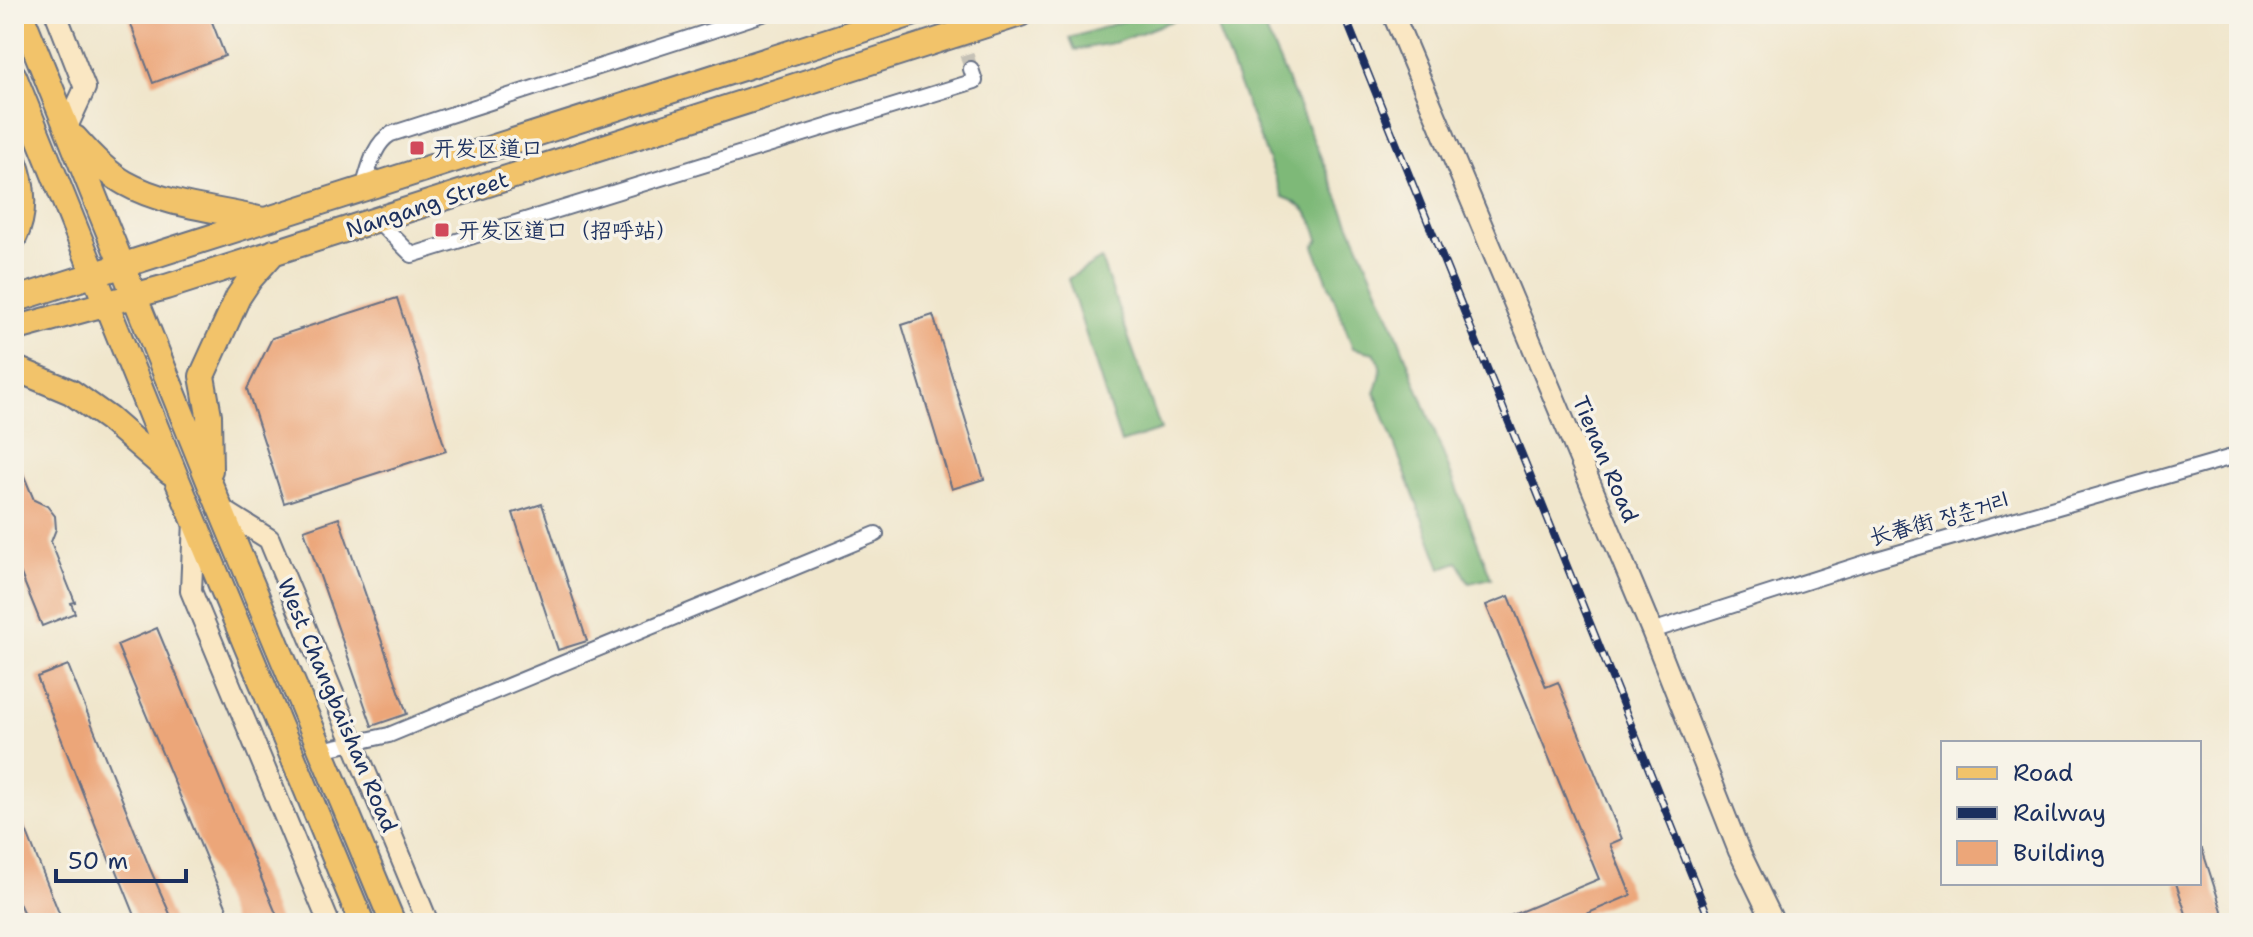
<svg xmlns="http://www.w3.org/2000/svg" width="2253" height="937" font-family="'Shantell Sans','LXGW WenKai TC','Poor Story',sans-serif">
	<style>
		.forest { fill: #7eb978; stroke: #4c746b; stroke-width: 2 }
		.building { fill: #eca679 }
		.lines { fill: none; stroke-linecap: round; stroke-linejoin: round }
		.street-tunnel { stroke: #c5c1b6; stroke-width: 14; stroke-dasharray: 14 7; stroke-linecap: butt }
		.street-casing { stroke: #666f84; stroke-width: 18 }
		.secondary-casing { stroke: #666f84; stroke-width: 24 }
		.primary-casing { stroke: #666f84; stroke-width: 28 }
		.street { stroke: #fff; stroke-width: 14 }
		.secondary { stroke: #fae7c3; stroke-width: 20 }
		.primary { stroke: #f2c36a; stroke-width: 24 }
		.rail-casing { stroke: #1b2f5e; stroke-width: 8 }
		.rail { stroke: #f7f3e8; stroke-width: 5; stroke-dasharray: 15; stroke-linecap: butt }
		.poi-dot { fill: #d1495b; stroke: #f7f3e8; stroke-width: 3 }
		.labels { text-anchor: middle; stroke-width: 7; stroke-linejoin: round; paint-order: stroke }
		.poi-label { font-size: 22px; fill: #1b2f5e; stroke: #f7f3e8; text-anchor: start }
		.street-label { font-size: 22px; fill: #1b2f5e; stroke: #f7f3e8 }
	</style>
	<rect width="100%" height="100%" fill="#f7f3e8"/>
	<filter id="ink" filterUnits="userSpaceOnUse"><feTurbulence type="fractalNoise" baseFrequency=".0125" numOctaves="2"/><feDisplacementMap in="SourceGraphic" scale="16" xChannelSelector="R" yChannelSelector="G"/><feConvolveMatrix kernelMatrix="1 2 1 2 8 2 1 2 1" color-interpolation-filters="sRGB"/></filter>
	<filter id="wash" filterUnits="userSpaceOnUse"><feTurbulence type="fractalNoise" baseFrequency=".006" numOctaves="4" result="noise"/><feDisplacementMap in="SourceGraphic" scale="32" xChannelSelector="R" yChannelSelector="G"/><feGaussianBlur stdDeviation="1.8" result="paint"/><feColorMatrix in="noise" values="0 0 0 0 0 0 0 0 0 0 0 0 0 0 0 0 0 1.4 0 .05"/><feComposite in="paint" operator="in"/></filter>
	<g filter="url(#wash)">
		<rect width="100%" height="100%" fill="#f0e6cc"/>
		<!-- forest -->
		<path class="forest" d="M1145,14H1190L1117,42L1075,50L1070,38Z
			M1217,14H1259L1395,329L1491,578L1469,583L1458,562L1441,568L1375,393C1381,378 1384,366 1374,353L1353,348L1314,246L1319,240C1313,218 1305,204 1283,197L1218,31Z
			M1101,259L1161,430L1121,443L1068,279Z"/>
		<g id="blocks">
			<!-- building -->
			<path class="building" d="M127,14H209L225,56L153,83Z
				M397,298L446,451L284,503L247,389L272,338Z
				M933,315L984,479L952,489L902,325Z
				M14,452L34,500L47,506L55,516L56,529L51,542L75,602L71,603L75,613L42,626L14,557Z
				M542,504L587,641L558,650L513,513Z
				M339,518L407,714L372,726L304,530Z
				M1509,596L1546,687L1558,682L1622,839L1610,844L1631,895L1565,923H1493L1599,879L1486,605Z
				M157,628L280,923H233L117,645Z
				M68,665L151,871L174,923H138L113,861L110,862L37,677Z
				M15,803L63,923H28L18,901L14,893Z
				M2199,849H2202L2226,923H2189L2176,883H2199Z"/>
		</g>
	</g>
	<g filter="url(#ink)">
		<use href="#blocks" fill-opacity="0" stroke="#666f84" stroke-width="2"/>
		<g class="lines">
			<!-- street-tunnel -->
			<path class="street-tunnel" d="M954,14L971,69"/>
			<defs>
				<path id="street" d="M363,188C369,170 373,144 391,134L763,14
					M377,220L412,255L975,81L971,69
					M1652,631L1877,559L2239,455
					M321,750L389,735L876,534"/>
				<path id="secondary" d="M56,14L85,88L66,129
					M1393,14L1652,631L1739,851L1774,923
					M221,509L269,539L428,923
					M194,520L191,591L329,923"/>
				<path id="primary" d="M21,14L210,484L393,923
					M14,76L176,477L362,923
					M75,138C89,154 107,173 125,183C166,206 219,209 263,220
					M14,160C24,185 26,214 14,238
					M14,300L912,14
					M14,329L166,287L1020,14
					M14,368L71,392L109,419L170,472
					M210,470L209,415L202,376L238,297L250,279L274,252"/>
			</defs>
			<!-- street casing -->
			<use href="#street" class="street-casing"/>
			<!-- secondary casing -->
			<use href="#secondary" class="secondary-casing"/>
			<!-- primary casing -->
			<use href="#primary" class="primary-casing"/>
			<!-- street -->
			<use href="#street" class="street"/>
			<!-- secondary -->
			<use href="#secondary" class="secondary"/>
			<!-- primary -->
			<use href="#primary" class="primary"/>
			<defs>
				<path id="rail" d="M1344,14L1711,923"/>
			</defs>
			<!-- rail casing -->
			<use href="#rail" class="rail-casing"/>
			<!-- rail -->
			<use href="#rail" class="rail"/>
		</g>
	</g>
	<!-- markers -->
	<g class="poi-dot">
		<rect x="409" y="140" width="16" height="16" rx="4"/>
		<rect x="434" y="222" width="16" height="16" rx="4"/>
	</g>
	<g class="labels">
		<!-- poi labels -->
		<g class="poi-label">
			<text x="433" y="156">开发区道口</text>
			<text x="458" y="238">开发区道口（招呼站）</text>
		</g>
		<!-- street labels -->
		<g class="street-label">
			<text transform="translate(427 204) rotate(-18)" y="8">Nangang Street</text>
			<text transform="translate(1606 459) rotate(67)" y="8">Tienan Road</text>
			<text transform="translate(1939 518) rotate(-16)" y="8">长春街 장춘거리</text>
			<text transform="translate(338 705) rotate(67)" y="8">West Changbaishan Road</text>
		</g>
	</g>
	<!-- margin -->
	<rect width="2253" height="937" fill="none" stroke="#f7f3e8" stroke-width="48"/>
	<!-- legend -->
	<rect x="1941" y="741" width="260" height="144" fill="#f7f3e8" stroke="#9fa5b1" stroke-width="2"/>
	<rect x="1957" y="767" width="40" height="12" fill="#f2c36a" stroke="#9fa5b1" stroke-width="2"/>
	<text x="2013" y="781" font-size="24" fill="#1b2f5e">Road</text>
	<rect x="1957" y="807" width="40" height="12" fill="#1b2f5e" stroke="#9fa5b1" stroke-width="2"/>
	<text x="2013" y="821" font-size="24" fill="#1b2f5e">Railway</text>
	<rect x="1957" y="841" width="40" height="24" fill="#eca679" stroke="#9fa5b1" stroke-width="2"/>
	<text x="2013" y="861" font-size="24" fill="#1b2f5e">Building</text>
	<!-- scale -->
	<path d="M56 869v12h130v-12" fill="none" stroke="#1b2f5e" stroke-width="4"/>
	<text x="68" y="869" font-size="24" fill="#1b2f5e" stroke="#f7f3e8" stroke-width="6" paint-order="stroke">50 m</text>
</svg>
